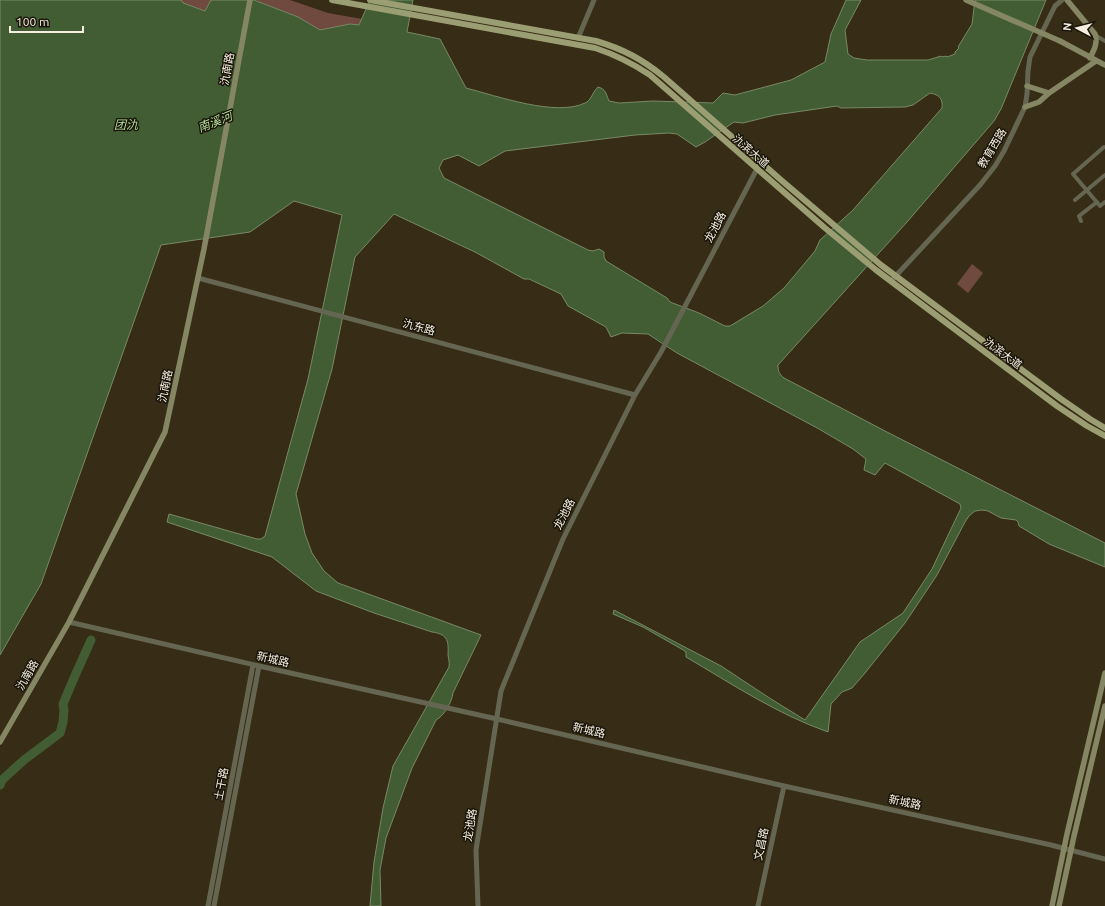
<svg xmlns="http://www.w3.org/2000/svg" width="1105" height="906" font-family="Ubuntu,'Noto Sans SC',sans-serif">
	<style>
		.green { fill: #714a3f }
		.water { fill: #425d33; stroke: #788967; fill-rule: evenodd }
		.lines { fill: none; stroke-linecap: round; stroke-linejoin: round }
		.river { stroke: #425d33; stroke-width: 9 }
		.minor { stroke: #656651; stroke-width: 4 }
		.tertiary { stroke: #656651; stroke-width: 5 }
		.secondary { stroke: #848664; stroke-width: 5.5 }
		.primary { stroke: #9b9e72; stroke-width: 6 }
		.secondary-bridge { stroke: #848664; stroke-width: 5.5 }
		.labels { text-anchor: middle; stroke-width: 3; stroke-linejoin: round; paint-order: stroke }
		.street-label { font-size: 11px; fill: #f6efe1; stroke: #1a150b }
		.water-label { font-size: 12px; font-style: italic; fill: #b1de9a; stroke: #1a150b }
	</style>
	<rect width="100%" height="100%" fill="#372c15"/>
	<!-- green -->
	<path class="green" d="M181,0H211L205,11L183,3Z
		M257,0H290L328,13L362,19L359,25L350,24L320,30L298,17L257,1Z
		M972,264L983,273L968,293L957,284Z"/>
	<!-- water -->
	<path class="water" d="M0,0H181L183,3L205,11L211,0H254L298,17L320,30L350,24L359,25L370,0H413L407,32L440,39L466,88C497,96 556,117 585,103C591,101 593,91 598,87C606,89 606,94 609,101L619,103L653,101L713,103L723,93L735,95L791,80L825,62L831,34L846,0H861L845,30L848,54L854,58L867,60H928L941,56L942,57L946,56L947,57L955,54V52L959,48L958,47L972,24L975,0H1046L1001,109L994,121L907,222L778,365C778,371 779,374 784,378L885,431L1105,543V567L1049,544L1019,526L1018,522L1016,520L1001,518L988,511L982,510L975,511L969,516L965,522L937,575L905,623L865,673L852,688L842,692L831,704L828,732C777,714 732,684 686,657V653L685,651L643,627L613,614L614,610L721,666L771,699L805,720L860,642L903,613L932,569L961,508L960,504L885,463L875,475L864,470L866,459L853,449L819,429L677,353L648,334L622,333L611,337L606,327L568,306L561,294L529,279H524L475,252L394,214L355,257L332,369L296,494L305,534L312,553L324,571L338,583L481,635L453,693C452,702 444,716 436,720L412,768L386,838L380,870L381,906H370L374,862L383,808L393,766L449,667C450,662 448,658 448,654C449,639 446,634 432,632L374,613L316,591L272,557L167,522L169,514L257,539H261L265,536L308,379L342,215L294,201L250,232L161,245L41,584L0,655ZM930,93C940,95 943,99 942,108L853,210L820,240L815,251L784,288L763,306L730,326H725L699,313L670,302L667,298L606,261L604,257V252L599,249L593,251L588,250L444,178L439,168L443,160L458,155L479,166L505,151L635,135L669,133L677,134L696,147L705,142L734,122L743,123L775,115L837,106L841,108L905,107L913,105Z"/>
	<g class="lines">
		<!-- river -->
		<path class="river" d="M0,785L2,780L24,760L60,733L63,722L64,710L63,704L74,678L91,640"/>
		<!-- minor -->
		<path class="minor" d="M1095,35L1105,41
			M1104,147L1073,174L1100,206L1105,202
			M1075,200L1105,175
			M1081,221L1079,216L1097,202"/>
		<!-- tertiary -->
		<path class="tertiary" d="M578,38L594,0
			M198,278L635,395
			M891,281L980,185L995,166L1004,151L1025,107L1027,94L1028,71L1030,57L1055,6L1062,0
			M69,622L259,666L497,719L784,786L1051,845L1105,859
			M208,906L253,665
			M214,906L259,666
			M478,906L476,850L501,691L563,539L635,395L661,352L759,165
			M758,906L784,786"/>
		<!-- secondary -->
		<path class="secondary" d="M1067,0L1095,34C1098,43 1094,50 1090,58
			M1060,41L1105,65
			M1027,86L1049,93L1096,61
			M1025,107L1039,102L1049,93
			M0,742L69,622L165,432L204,249L250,0
			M1052,906L1067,834L1105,673
			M1059,906L1074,836L1105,706"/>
		<!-- primary -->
		<path class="primary" d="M332,0L595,48C616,55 632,63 650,75L825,228L876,270L1057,406L1087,426L1105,436
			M370,0L596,41C623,49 642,59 664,77L781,180L881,265L1061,399L1090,419L1105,428"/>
		<!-- secondary-bridge -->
		<path class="secondary-bridge" d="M966,0L1060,41"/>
	</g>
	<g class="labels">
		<!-- street labels -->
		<g class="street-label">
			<text transform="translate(227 69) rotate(-80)" y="4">氿南路</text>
			<text transform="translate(992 148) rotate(-59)" y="4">教育西路</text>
			<text transform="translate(751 151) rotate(41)" y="4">氿滨大道</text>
			<text transform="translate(715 227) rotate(-62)" y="4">龙池路</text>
			<text transform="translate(419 327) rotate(15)" y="4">氿东路</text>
			<text transform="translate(1003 353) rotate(37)" y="4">氿滨大道</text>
			<text transform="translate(165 386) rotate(-78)" y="4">氿南路</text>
			<text transform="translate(564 514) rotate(-63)" y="4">龙池路</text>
			<text transform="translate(273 659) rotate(13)" y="4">新城路</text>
			<text transform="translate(27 675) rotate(-60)" y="4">氿南路</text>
			<text transform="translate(589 730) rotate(13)" y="4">新城路</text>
			<text transform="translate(221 784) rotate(-79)" y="4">土干路</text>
			<text transform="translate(905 802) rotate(12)" y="4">新城路</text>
			<text transform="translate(470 825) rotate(-81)" y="4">龙池路</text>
			<text transform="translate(761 844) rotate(-78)" y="4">文昌路</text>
		</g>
		<!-- water labels -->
		<g class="water-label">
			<text transform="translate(215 122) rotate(-21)" y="4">南溪河</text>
			<text x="126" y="129">团氿</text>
		</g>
	</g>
	<!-- north arrow -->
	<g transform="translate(1077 28) rotate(277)" stroke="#1a150b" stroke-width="3" paint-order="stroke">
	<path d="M0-3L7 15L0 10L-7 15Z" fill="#f6efe1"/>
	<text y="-6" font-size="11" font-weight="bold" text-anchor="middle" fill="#f6efe1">N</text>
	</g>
	<!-- scale -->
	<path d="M10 26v6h73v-6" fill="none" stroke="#f6efe1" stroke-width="2"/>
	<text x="16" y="26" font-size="12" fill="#f6efe1" stroke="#1a150b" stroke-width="3" paint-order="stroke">100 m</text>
</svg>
